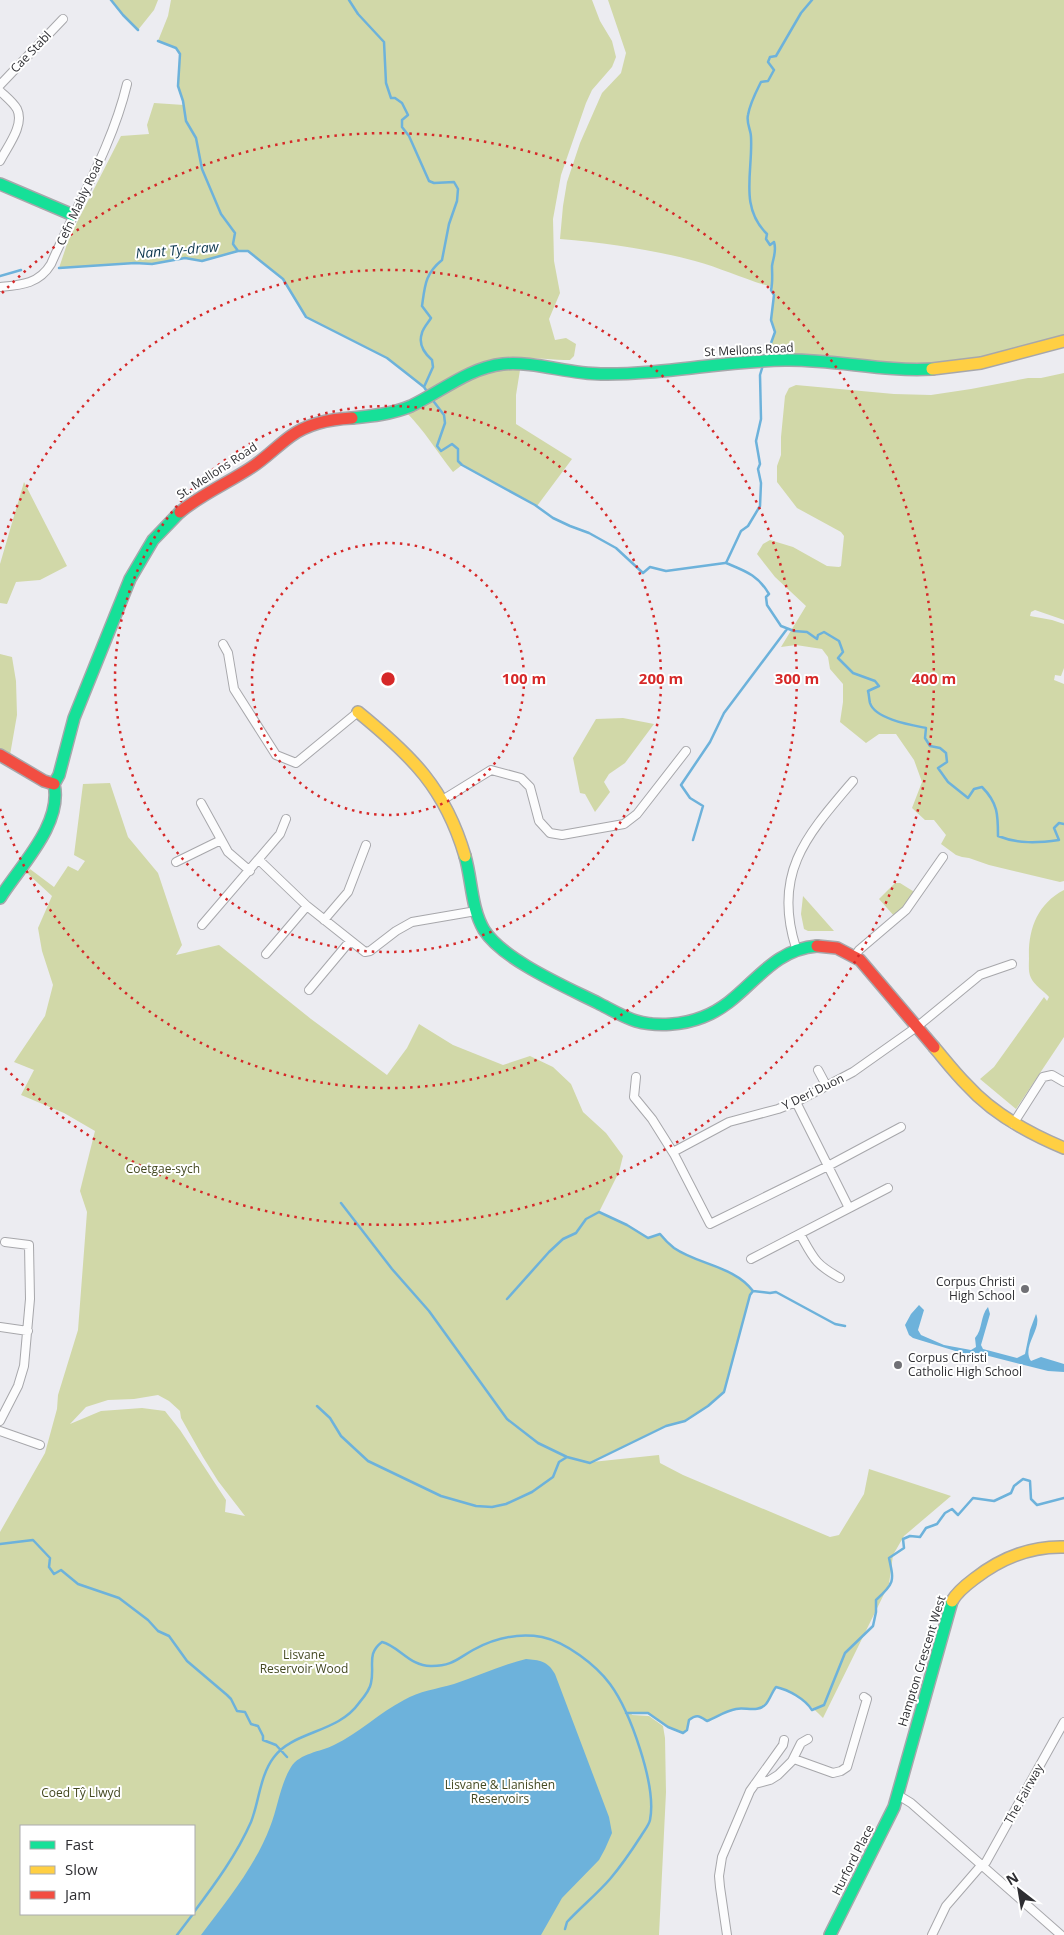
<svg xmlns="http://www.w3.org/2000/svg" width="1064" height="1935" font-family="'Open Sans',sans-serif">
	<style>
		.green { fill: #d1d8a8; fill-rule: evenodd }
		.water { fill: #6db2db }
		.lines { fill: none; stroke-linecap: round; stroke-linejoin: round }
		.stream { stroke: #6db2db; stroke-width: 2.5 }
		.street-casing { stroke: #a7a7ab; stroke-width: 10 }
		.fast-casing { stroke: #a7a7ab; stroke-width: 14 }
		.slow-casing { stroke: #a7a7ab; stroke-width: 14 }
		.jam-casing { stroke: #a7a7ab; stroke-width: 14 }
		.street { stroke: #fcfcfd; stroke-width: 8 }
		.fast { stroke: #16e098; stroke-width: 11 }
		.slow { stroke: #ffcf43; stroke-width: 11 }
		.jam { stroke: #f24e42; stroke-width: 11 }
		.ring { fill: none; stroke: #d62828; stroke-width: 2.5; stroke-dasharray: 2.5 5 }
		.poi-dot { fill: #707075; stroke: #fff; stroke-width: 2 }
		.labels { text-anchor: middle; stroke-width: 4; stroke-linejoin: round; paint-order: stroke }
		.street-label { font-size: 12px; fill: #2e2e32; stroke: #fff }
		.park-label { font-size: 12px; fill: #444921; stroke: #fff }
		.poi-label { font-size: 12px; fill: #2e2e32; stroke: #fff; text-anchor: end }
		.water-label { font-size: 14px; font-style: italic; fill: #0e384f; stroke: #fff }
		.centre { fill: #d62828; stroke: #fff; stroke-width: 2.5 }
		.ring-label { font-size: 15px; text-anchor: middle; font-weight: bold; fill: #d62828; stroke: #fff; stroke-width: 4; stroke-linejoin: round; paint-order: stroke }
	</style>
	<rect width="100%" height="100%" fill="#ececf1"/>
	<!-- green -->
	<path class="green" d="M111,0H158L154,10L138,30L123,15Z
		M171,0H592L600,21L612,41L616,57L612,67L592,90L586,103L561,175L553,219L554,261L560,293L549,319L555,340L566,338L576,344L574,356L570,360C547,360 511,355 489,360C467,366 446,379 427,391L387,358L306,317L283,279L248,251H238L202,261L185,258L152,264L135,263L59,268L69,238L121,136L149,134L147,125L154,103L184,105C183,98 178,92 178,85C176,57 193,53 158,41L168,16Z
		M608,0H1064V335C1014,350 963,365 911,365C863,366 814,360 766,356L775,332L771,320L774,295L771,290L772,287C746,280 721,268 695,261C651,249 605,243 560,239L563,206L567,182L580,143L602,93L621,73L626,53Z
		M498,368L520,370L516,395V424L572,459L537,506L462,465L453,472C437,452 424,430 406,412L475,375Z
		M1064,373V620L1035,610L1031,612L1030,616L1052,620L1064,624V668L1061,676L1055,675L1054,680L1064,684V881L1060,882L989,865L969,858L962,857L956,855L941,844L946,835L934,820H925L912,808L922,782L914,760L896,734H879L866,743L840,722L843,702V684L830,669L828,657L822,649L796,645L781,647L806,606L775,577L757,554L763,544L770,540L793,547L827,566L839,567L841,566L844,536L841,532L797,508L777,482V466L781,455V437L785,396L789,388L796,385L894,394L931,395L971,389L1028,378H1041Z
		M24,482L67,566L40,580L16,582L7,604L0,603V564Z
		M0,654L12,657L16,681L17,715L10,755L0,751Z
		M623,718L654,724L625,763L609,774L604,782L610,792L595,812L585,794L580,793L573,758L596,719Z
		M110,783L128,837L158,873L182,945L176,955L219,945L311,1019L387,1075L407,1048L419,1024L453,1045L503,1065L530,1056L553,1067L571,1084L583,1112L606,1133L623,1156L619,1172L599,1212L627,1225L648,1238L660,1234C664,1239 669,1244 674,1248C699,1265 734,1266 753,1291L750,1295L724,1392L708,1406L685,1421L666,1426L592,1462L659,1455L660,1463L683,1475L830,1537L839,1535L864,1494L869,1469L951,1496L904,1536L893,1555L889,1584L823,1718C810,1705 795,1691 776,1687C772,1692 770,1699 766,1704C758,1713 746,1707 736,1709C725,1711 717,1717 707,1721C699,1716 697,1714 689,1720L687,1730L683,1733L668,1727L648,1713H631L632,1715L649,1716L663,1726L665,1738L666,1792L659,1935H0V1532L45,1453L57,1409L58,1395L78,1330L87,1212L80,1191L95,1131L64,1113L21,1095L34,1070L14,1062L45,1016L53,985L42,951L38,928L52,896L27,873L30,869L54,887L68,866L78,871L85,861L74,855L83,784ZM158,1395L169,1401L180,1411L181,1418L203,1457L218,1481L245,1516L225,1512L226,1500L180,1430L165,1411L142,1408L101,1411L70,1424L86,1407L108,1400L134,1399ZM21,1826H194V1914H21Z
		M895,883H900L916,893L895,917L879,899Z
		M1064,890V1037L1016,1109L980,1079L994,1067L1044,997L1047,1001L1049,997C1044,991 1034,985 1031,978C1028,972 1029,964 1029,958C1028,930 1037,904 1064,890Z
		M803,896L834,931H808L804,929L801,914Z"/>
	<!-- water -->
	<path class="water" d="M919,1305L924,1310L918,1330L921,1335L944,1345L971,1350L976,1347L975,1338C983,1329 980,1316 988,1307L990,1314L981,1345L983,1349L1017,1358L1025,1354L1030,1330L1036,1314C1043,1329 1021,1346 1031,1361L1041,1357L1064,1364V1372L1048,1371L981,1354L962,1353L913,1338L909,1335L905,1325L911,1314Z
		M526,1659C539,1660 548,1661 555,1674L609,1817L612,1833L605,1849L599,1860L562,1898L541,1935H201C225,1903 256,1865 270,1827C278,1807 280,1785 291,1767C300,1753 320,1752 334,1745C359,1733 379,1713 404,1700C419,1691 437,1689 454,1684C478,1676 501,1665 526,1659Z"/>
	<g class="lines">
		<!-- stream -->
		<path class="stream" d="M111,0L123,15L138,30
			M349,0L358,14L384,42L386,83L391,98H395L402,103L408,115L402,120V127L409,136L429,181L434,183L454,182L458,189L457,201L449,224L442,260C425,274 425,285 422,306L431,318C428,323 423,328 422,333C418,344 424,353 432,360L433,367L424,387L428,393
			M158,41L176,48L180,54L178,86L183,101L186,121L196,138L202,169L221,214L235,233L233,244L238,251
			M59,268L135,263L152,264L185,258L202,261L238,251H248L283,279L306,317L387,358L424,387
			M0,276L21,270
			M766,357L775,332L771,320L774,295L771,290C773,282 772,275 772,266C773,258 777,251 774,242L770,245L766,239L767,234C739,207 753,172 751,137C751,130 746,123 748,115C750,103 756,92 761,82L768,81L774,70L768,62L770,57L776,56L801,13L812,0
			M763,365L760,375L761,419L756,441L760,464L758,469L761,483L760,506L748,526L741,531L726,563C745,571 758,575 769,594L766,597L767,605L781,626L794,631L807,632L817,639L818,635L824,632L839,641L843,652L838,658L853,673L875,681L879,686L868,691C869,694 869,699 870,703C875,719 911,725 926,728L925,738L930,746L940,748L946,753L947,762L938,768L948,782L968,798L974,789L982,787C998,803 998,815 998,836C1018,844 1038,843 1059,840L1054,828L1059,823L1064,824
			M431,398L444,415L445,423L437,446L441,451L452,444L458,449V461L462,465L535,505L553,518L570,526L589,533L616,548L643,573L650,567L666,571L725,563
			M693,840L703,806L690,798L681,785L710,742L724,713L787,629
			M341,1203L392,1269L429,1311L507,1419L538,1443L567,1457L590,1463L666,1426L685,1421L708,1406L724,1392L750,1295L753,1291L770,1293L776,1292L835,1324L845,1326
			M507,1299L549,1252L563,1239L576,1233L586,1219L599,1212L627,1225L648,1238L660,1234C664,1239 669,1244 674,1248C699,1265 734,1266 753,1291
			M317,1406L330,1418L341,1436L368,1461L441,1496L476,1506L492,1507L506,1504L532,1492L553,1477L559,1462L567,1457
			M0,1544L33,1540L50,1558L49,1567L54,1574L61,1570L78,1584L119,1598L148,1620L158,1631L169,1636L187,1661L227,1695L231,1699L237,1711L245,1712L251,1724L258,1726L263,1736V1740L276,1745L287,1757
			M626,1713H648L668,1727L683,1733L687,1730L689,1720C697,1714 699,1716 707,1721C717,1717 725,1711 736,1709C746,1707 758,1713 766,1704C770,1699 772,1692 776,1687C789,1690 805,1699 812,1710L824,1705L845,1653L873,1626L876,1612V1600C895,1583 894,1581 889,1558L904,1548L903,1539L910,1536L920,1537L926,1528L937,1524L945,1513L952,1509L958,1515L973,1498L994,1501L1011,1493L1014,1486L1023,1479L1030,1481L1031,1499L1037,1505L1064,1498
			M194,1912C215,1884 237,1854 251,1822C259,1802 260,1775 274,1757C293,1731 338,1733 359,1703C364,1697 370,1690 371,1683C375,1666 366,1654 382,1642C399,1646 410,1667 432,1666C452,1666 457,1659 473,1650C495,1638 519,1633 542,1637C566,1642 596,1665 610,1684C630,1711 657,1786 650,1820C649,1825 644,1831 641,1836C632,1850 621,1866 610,1879C597,1894 581,1907 567,1922L565,1929
			M177,1935L193,1914"/>
		<defs>
			<path id="street" d="M0,85L63,19
				M0,91C5,96 13,102 17,109C25,125 7,147 0,161
				M0,287C21,285 39,284 51,264C77,204 112,147 127,84
				M223,644L228,653L234,689L276,755L296,763L358,712
				M444,799L491,770L521,778L530,787L539,821L550,833L562,835L624,824L637,814L686,751
				M201,803L228,852L250,871
				M259,860L307,906L365,952L370,951L396,931L412,922L476,911
				M176,862L221,840
				M324,920L348,892L366,845
				M202,925L280,834L286,819
				M796,948C772,873 807,835 853,781
				M266,954L307,906
				M855,956L859,950L906,910L943,857
				M309,990L350,941
				M818,1070L826,1085
				M636,1077L634,1097L652,1119L674,1154L710,1224L828,1166L901,1127
				M796,1102L849,1208
				M1013,1124L1043,1077L1052,1075L1064,1082
				M673,1152L729,1122L778,1109L796,1102L853,1072L918,1026L980,975L1012,964
				M800,1234C814,1259 815,1264 840,1278
				M751,1259L888,1188
				M0,1327L28,1331
				M0,1421L18,1386L24,1366L30,1299L29,1245L5,1242
				M0,1431L40,1445
				M794,1759L833,1773L841,1771L847,1767L867,1699L864,1697
				M755,1784L770,1780L778,1775L792,1761L801,1743L808,1739
				M898,1795L911,1803L1061,1935
				M727,1935L720,1887L719,1876L722,1857L750,1791L783,1745L784,1740
				M932,1935L946,1906L978,1869L986,1862L1064,1722"/>
			<path id="fast" d="M0,184L73,215
				M352,418C372,416 392,414 411,406C441,392 468,368 503,364C535,361 568,374 601,374C662,375 723,361 785,360C835,359 883,372 932,369
				M54,784L59,775L74,718L130,579L153,540L180,512
				M465,856C472,880 471,908 484,930C503,960 566,987 598,1003C610,1009 623,1017 636,1021C657,1027 683,1025 703,1017C748,1000 765,950 817,946
				M0,898C20,866 63,824 54,784
				M830,1935L894,1807L952,1601"/>
			<path id="slow" d="M932,369L981,363L1064,341
				M358,712C412,756 445,788 465,856
				M934,1047C945,1060 955,1073 967,1085C993,1114 1028,1133 1064,1148
				M952,1601C957,1592 966,1585 974,1579C1001,1558 1030,1546 1064,1547"/>
			<path id="jam" d="M180,512C202,494 228,483 252,467C266,458 277,446 291,436C309,423 330,419 352,418
				M0,755L44,781L54,784
				M817,946L837,948L860,960L934,1047"/>
		</defs>
		<!-- street casing -->
		<use href="#street" class="street-casing"/>
		<!-- fast casing -->
		<use href="#fast" class="fast-casing"/>
		<!-- slow casing -->
		<use href="#slow" class="slow-casing"/>
		<!-- jam casing -->
		<use href="#jam" class="jam-casing"/>
		<!-- street -->
		<use href="#street" class="street"/>
		<!-- fast -->
		<use href="#fast" class="fast"/>
		<!-- slow -->
		<use href="#slow" class="slow"/>
		<!-- jam -->
		<use href="#jam" class="jam"/>
	</g>
	<!-- distance rings -->
	<g class="ring">
		<circle cx="388" cy="679" r="136"/>
		<circle cx="388" cy="679" r="273"/>
		<path d="M0 549A409 409 0 1 1 0 809"/>
		<path d="M2 293A546 546 0 1 1 2 1065"/>
	</g>
	<!-- markers -->
	<g class="poi-dot">
		<circle cx="1025" cy="1289" r="5"/>
		<circle cx="898" cy="1365" r="5"/>
	</g>
	<g class="labels">
		<!-- street labels -->
		<g class="street-label">
			<text transform="translate(31 52) rotate(-46)" y="4">Cae Stabl</text>
			<text transform="translate(80 202) rotate(-65)" y="4">Cefn Mably Road</text>
			<text transform="translate(749 350) rotate(-3)" y="4">St Mellons Road</text>
			<text transform="translate(217 471) rotate(-33)" y="4">St. Mellons Road</text>
			<text transform="translate(813 1092) rotate(-26)" y="4">Y Deri Duon</text>
			<text transform="translate(922 1661) rotate(-73)" y="4">Hampton Crescent West</text>
			<text transform="translate(1024 1794) rotate(-61)" y="4">The Fairway</text>
			<text transform="translate(853 1860) rotate(-63)" y="4">Hurford Place</text>
		</g>
		<!-- park labels -->
		<g class="park-label">
			<text x="163" y="1173">Coetgae-sych</text>
			<text x="304" y="1659">Lisvane<tspan x="304" dy="14">Reservoir Wood</tspan></text>
			<text x="500" y="1789">Lisvane &amp; Llanishen<tspan x="500" dy="14">Reservoirs</tspan></text>
			<text x="81" y="1797">Coed Tŷ Llwyd</text>
		</g>
		<!-- poi labels -->
		<g class="poi-label">
			<text x="1015" y="1286">Corpus Christi<tspan x="1015" dy="14">High School</tspan></text>
			<text x="908" y="1362" text-anchor="start">Corpus Christi<tspan x="908" dy="14">Catholic High School</tspan></text>
		</g>
		<!-- water labels -->
		<g class="water-label">
			<text transform="translate(177 250) rotate(-5)" y="5">Nant Ty-draw</text>
		</g>
	</g>
	<circle cx="388" cy="679" r="8" class="centre"/>
	<g class="ring-label">
		<text x="524" y="684">100 m</text>
		<text x="661" y="684">200 m</text>
		<text x="797" y="684">300 m</text>
		<text x="934" y="684">400 m</text>
	</g>
	<!-- legend -->
	<rect x="20" y="1825" width="175" height="90" fill="#ffffff" stroke="#ababad"/>
	<rect x="30" y="1841" width="25" height="8" fill="#16e098" stroke="#ababad"/>
	<text x="65" y="1850" font-size="15" fill="#2e2e32">Fast</text>
	<rect x="30" y="1866" width="25" height="8" fill="#ffcf43" stroke="#ababad"/>
	<text x="65" y="1875" font-size="15" fill="#2e2e32">Slow</text>
	<rect x="30" y="1891" width="25" height="8" fill="#f24e42" stroke="#ababad"/>
	<text x="65" y="1900" font-size="15" fill="#2e2e32">Jam</text>
	<!-- north arrow -->
	<g transform="translate(1019 1890) rotate(329)" stroke="#ffffff" stroke-width="4" paint-order="stroke">
	<path d="M0-4L9 19L0 12L-9 19Z" fill="#2e2e32"/>
	<text y="-8" font-size="14" font-weight="bold" text-anchor="middle" fill="#2e2e32">N</text>
	</g>
</svg>
